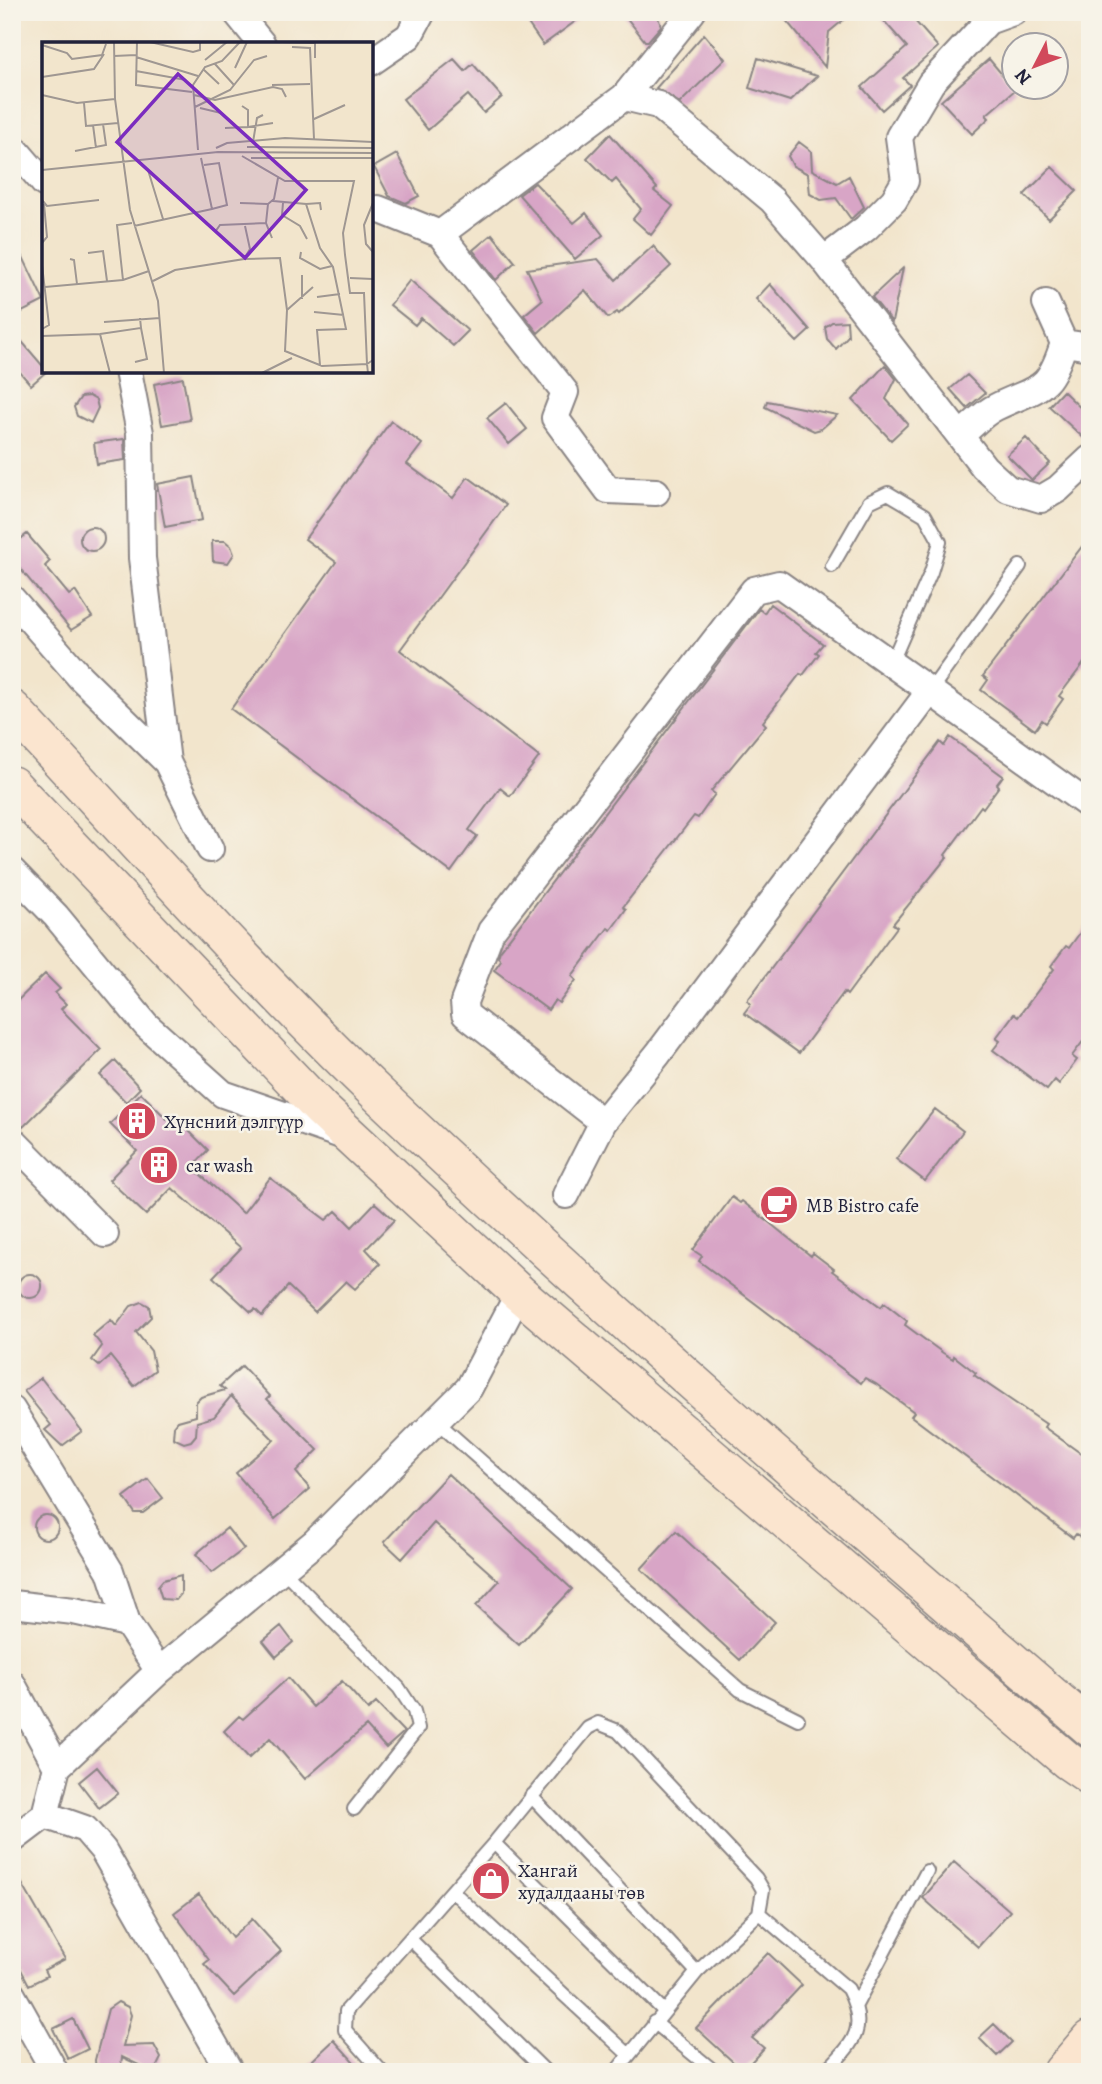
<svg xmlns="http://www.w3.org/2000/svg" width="1102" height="2084" font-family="Alegreya,serif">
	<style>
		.building { fill: #d8a5c6 }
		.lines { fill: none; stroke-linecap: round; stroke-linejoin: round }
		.lane-casing { stroke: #8a8484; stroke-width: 16 }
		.street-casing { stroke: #8a8484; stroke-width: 30 }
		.secondary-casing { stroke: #8a8484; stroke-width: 40 }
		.lane { stroke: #fff; stroke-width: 12 }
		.street { stroke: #fff; stroke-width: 26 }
		.secondary { stroke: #fbe5cf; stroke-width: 37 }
		.labels { text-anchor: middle; stroke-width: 5; stroke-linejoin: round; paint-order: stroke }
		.poi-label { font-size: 19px; fill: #22223b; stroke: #f7f3e8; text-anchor: start }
		.inset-road { fill: none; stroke: #9f9792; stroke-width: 2 }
		.view { fill: #7b2cbf; fill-opacity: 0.15; stroke: #7b2cbf; stroke-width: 3.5 }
		.inset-edge { fill: none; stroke: #22223b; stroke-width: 3.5 }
	</style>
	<rect width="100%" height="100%" fill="#f7f3e8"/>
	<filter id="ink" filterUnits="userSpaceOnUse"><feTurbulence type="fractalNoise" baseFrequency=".0143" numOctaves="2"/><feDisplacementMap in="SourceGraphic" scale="14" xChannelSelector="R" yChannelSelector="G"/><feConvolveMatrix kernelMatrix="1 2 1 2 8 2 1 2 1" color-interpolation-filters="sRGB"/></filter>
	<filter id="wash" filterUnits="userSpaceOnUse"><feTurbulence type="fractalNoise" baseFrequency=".00686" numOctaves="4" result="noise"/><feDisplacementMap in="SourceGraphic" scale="28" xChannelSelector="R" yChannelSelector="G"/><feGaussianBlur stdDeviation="1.57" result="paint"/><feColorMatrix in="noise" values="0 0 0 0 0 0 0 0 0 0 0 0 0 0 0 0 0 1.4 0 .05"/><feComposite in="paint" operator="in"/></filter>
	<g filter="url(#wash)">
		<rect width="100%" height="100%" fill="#f2e5cc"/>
		<g id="blocks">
			<!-- building -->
			<path class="building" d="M520,12H588L543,45Z
				M622,12H656L661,26L648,41H645Z
				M779,12H853L829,32L825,67Z
				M876,12H907L938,47L903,78L910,85L882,110L862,87L907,47Z
				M704,34L725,59L680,103L656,88Z
				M758,58L817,76L790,101L749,88Z
				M454,59L465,71L473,64L502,97L484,113L468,95L428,130L403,99Z
				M989,59L1015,90L986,115L989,118L972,134L941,101Z
				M610,134L657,188L654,191L673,206L651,235L633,219L641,209L616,179L612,183L587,158Z
				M799,142L811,151L812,170L837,183L849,176L864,207L851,219L836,198L821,200L810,194L808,174L793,166L788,156Z
				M397,154L419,196L406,203L389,196L374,167Z
				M1052,167L1077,191L1049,219L1024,195Z
				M535,183L574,223L586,213L603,235L575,259L519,195Z
				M12,234L44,301L12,317Z
				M492,234L515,262L496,280L473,250Z
				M653,246L671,266L619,314L617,312L608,318L585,290L538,333L524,315L542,300L527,269L598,259L616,280Z
				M903,268L892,322L872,297Z
				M410,280L468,331L453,346L421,318L415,325L390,305Z
				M770,284L810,330L797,342L756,299Z
				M847,321L848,336L836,349L827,339L825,327L832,322Z
				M12,330L47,371L31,385L12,363Z
				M885,365L896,379L886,399L908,424L891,440L853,400Z
				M967,375L985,393L967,408L950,389Z
				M183,378L190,420L162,425L154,384Z
				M1063,391L1090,417V444L1049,406Z
				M89,396L96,400L98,408L91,423L77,416L74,407L81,397Z
				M767,401L837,415L821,429L814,431L765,407Z
				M506,403L527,429L509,444L487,418Z
				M391,421L422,444L407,464L453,498L468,477L506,505L400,650L539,757L510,796L500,788L469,830L477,836L451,872L231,709L336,562L305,539Z
				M1026,438L1050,463L1032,480L1007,455Z
				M124,439L125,460L97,464L94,443Z
				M194,477L202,520L165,527L157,484Z
				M80 539a12 12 0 1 1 24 0a12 12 0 1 1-24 0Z
				M27,534L50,561L45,566L69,595L75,591L92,617L71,630L12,559V546Z
				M1090,536V655L1059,696L1063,699L1046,723L1042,720L1035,730L981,690L988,680L983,676Z
				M212,541H225L231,546L234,554L228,563L213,561Z
				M770,604L823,644L816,652L819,654L803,675L800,674L763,722L766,725L711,791L715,794L698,818L694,816L623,907L626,909L611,930L608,928L572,976L576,980L559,1003L555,1000L548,1010L494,970L501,960L498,957L500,951L759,609L764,613Z
				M950,737L1003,776L997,784L999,786L983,808L981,806L945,855L947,857L893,924L897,927L847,995L844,992L799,1053L744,1013L751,1004L747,1001L940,742L944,746Z
				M1090,919V1032L1072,1056L1077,1060L1059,1084L1055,1080L1047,1090L993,1050L1000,1041L996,1038L1014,1014L1018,1017L1054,969L1051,966L1066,946L1069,948Z
				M45,974L60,989L55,993L66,1004L61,1009L101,1050L23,1127L12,1116V1006Z
				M115,1061L140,1088L126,1102L100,1075Z
				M141,1093L167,1119L172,1114L208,1150L192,1167L243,1213L270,1178L326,1220L336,1211L352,1227L375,1203L394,1220L366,1249L380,1264L355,1289L346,1281L315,1312L288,1286L262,1316L255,1309L251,1312L213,1277L241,1248L172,1188L146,1215L109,1180L137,1151L110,1124Z
				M935,1109L963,1131L925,1181L896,1159Z
				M732,1197L740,1203L742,1201L811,1256L813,1253L834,1269L832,1271L881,1307L884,1303L907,1321L905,1325L943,1353L953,1359L954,1356L976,1373L974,1375L1046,1424L1044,1427L1090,1460V1543L1076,1534L1073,1538L911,1416L914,1412L876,1384L865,1378L861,1383L699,1261L702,1256L693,1250Z
				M18 1286a12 12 0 1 1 24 0a12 12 0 1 1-24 0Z
				M142,1302L149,1306L151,1317L136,1332L151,1351L155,1370L134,1386L110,1356L99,1366L92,1360L102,1346L93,1335L111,1320L116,1326L131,1306Z
				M242,1366L270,1396L267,1399L318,1450L296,1472L310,1489L275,1519L236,1473L274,1440L231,1396L214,1417L197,1422L196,1435L191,1441L184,1443L173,1438L174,1426L178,1421L196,1416V1402L201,1397L225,1390L220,1386Z
				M41,1378L82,1431L62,1446L45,1430L51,1425L24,1391Z
				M448,1474L572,1589L519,1645L476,1606L499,1581L434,1523L402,1559L384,1542Z
				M148,1479L163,1498L143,1513H135L124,1497Z
				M34 1527a12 12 0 1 1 24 0a12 12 0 1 1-24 0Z
				M227,1528L244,1549L212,1573L196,1554Z
				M676,1531L775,1622L740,1660L641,1569Z
				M181,1575V1594L176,1600L162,1599L158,1586L163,1580Z
				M281,1626L293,1642L276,1657L263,1641Z
				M288,1678L313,1707L342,1681L368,1710L376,1703L404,1732L386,1748L366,1726L305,1779L270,1738L249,1758L224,1731L239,1716L243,1719Z
				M97,1767L118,1793L99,1808L79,1782Z
				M954,1862L1010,1911L978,1947L923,1898Z
				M12,1866L65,1959L44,1970L47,1976L29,1985L12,1952Z
				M199,1894L232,1938L252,1919L281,1951L234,1996L204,1964L209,1960L174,1913Z
				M768,1953L802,1985L752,2038L764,2048L743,2071L696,2028Z
				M118,2002L128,2007L131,2015L123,2046L154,2045L161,2058L156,2068H145L122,2057L120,2072H96L95,2060L108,2009Z
				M73,2019L88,2049L68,2059L53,2029Z
				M994,2024L1012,2042L997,2056L979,2038Z
				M334,2040L363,2072H300Z"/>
		</g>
	</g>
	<g filter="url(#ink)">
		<use href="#blocks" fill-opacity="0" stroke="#8a8484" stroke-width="2"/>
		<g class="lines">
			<defs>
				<path id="lane" d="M832,566L869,502L888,493L925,515L940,542L931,572L891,664
					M930,691L1020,566
					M436,1421L740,1690L798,1719
					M282,1569L399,1688L414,1711L418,1728L354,1809
					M531,1796L697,1972
					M494,1843L663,2010
					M452,1891L629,2055
					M410,1939L546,2072
					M856,2005L927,1871
					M654,2022L715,2072
					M382,2072L345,2030L346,2011L494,1843L588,1728L598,1723L618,1731L756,1878L763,1890L759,1913
					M621,2072L618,2069L697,1972L759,1913L848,1989C869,2030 853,2043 825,2072"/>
				<path id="street" d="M236,12L262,44
					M371,62L409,36L422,12
					M624,97L658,105L772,200L824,260L984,467L1008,489L1041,499L1058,489L1090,459
					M12,146L44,183
					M371,212L378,209L440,234L624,97L692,12
					M440,234L565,392L555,418L608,490L656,492
					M824,260L866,228L894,200L905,181L899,137L931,83L988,21L1013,12
					M1064,343L1090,347
					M128,371L140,433L142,558L167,762L210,849
					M961,435C972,426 983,413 996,407C1039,386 1048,394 1064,343L1046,303
					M12,599L80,677L167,762
					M930,691L1090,806
					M12,871L56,916L146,1025L223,1094L344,1136
					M12,1140L105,1234
					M566,1195L603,1122L658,1054L930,691L779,584L754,590L491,931L464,1002L465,1014L603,1122
					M12,1410L110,1571L127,1623
					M12,1604L74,1611L127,1623L159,1671
					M12,1684L57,1767
					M45,1815L85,1829L103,1850L230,2072
					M12,1840L45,1815L57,1767L159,1671L315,1542L469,1388L519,1293
					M12,1995L55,2072"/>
				<path id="secondary" d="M12,709C134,839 253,975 382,1098C611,1315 851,1522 1090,1728
					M12,785L321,1109L519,1293L1068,1761L1090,1776
					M1062,2072L1090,2039"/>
			</defs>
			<!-- lane casing -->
			<use href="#lane" class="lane-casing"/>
			<!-- street casing -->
			<use href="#street" class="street-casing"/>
			<!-- secondary casing -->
			<use href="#secondary" class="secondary-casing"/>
			<!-- lane -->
			<use href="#lane" class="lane"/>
			<!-- street -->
			<use href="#street" class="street"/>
			<!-- secondary -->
			<use href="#secondary" class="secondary"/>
		</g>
	</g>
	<!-- icons -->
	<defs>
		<symbol id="building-disc" viewBox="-11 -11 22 22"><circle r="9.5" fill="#d1495b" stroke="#f7f3e8"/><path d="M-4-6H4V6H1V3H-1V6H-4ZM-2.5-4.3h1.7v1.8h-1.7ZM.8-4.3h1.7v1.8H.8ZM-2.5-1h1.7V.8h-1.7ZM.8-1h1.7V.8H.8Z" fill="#fff"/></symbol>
		<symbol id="cafe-disc" viewBox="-11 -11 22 22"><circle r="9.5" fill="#d1495b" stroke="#f7f3e8"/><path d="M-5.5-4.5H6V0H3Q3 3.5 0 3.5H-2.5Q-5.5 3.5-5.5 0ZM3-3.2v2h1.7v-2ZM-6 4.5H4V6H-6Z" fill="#fff"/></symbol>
		<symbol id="shop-disc" viewBox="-11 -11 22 22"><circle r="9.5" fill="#d1495b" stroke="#f7f3e8"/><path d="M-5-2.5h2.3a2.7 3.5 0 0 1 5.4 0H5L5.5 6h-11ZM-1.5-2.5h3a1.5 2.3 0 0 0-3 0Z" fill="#fff"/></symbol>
	</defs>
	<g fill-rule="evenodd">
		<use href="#building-disc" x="115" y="1099" width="44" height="44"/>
		<use href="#building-disc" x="137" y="1143" width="44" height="44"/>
		<use href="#cafe-disc" x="757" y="1183" width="44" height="44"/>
		<use href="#shop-disc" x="469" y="1859" width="44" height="44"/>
	</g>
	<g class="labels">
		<!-- poi labels -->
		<g class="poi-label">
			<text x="164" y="1128">Хүнсний дэлгүүр</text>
			<text x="186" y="1172">car wash</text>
			<text x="806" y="1212">MB Bistro cafe</text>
			<text x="518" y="1877">Хангай<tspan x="518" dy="22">худалдааны төв</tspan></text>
		</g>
	</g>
	<!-- overview -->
	<g transform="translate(42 42)">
		<rect width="331" height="331" fill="#f2e5cc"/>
		<path class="inset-road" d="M72,0L73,57L88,168L116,259L122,331M95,0L94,43L150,50M108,0L151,10L158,8V0M240,0L273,1V16M0,3L25,11L30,17L60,13L64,2M250,5L268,6L272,97M72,14L94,13M94,15L156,34M163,18L185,0M173,22L192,43M193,26L205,0M161,27L177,42M94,29L144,38M0,35L52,27L62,12M230,43L268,42M0,53L35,61L73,57M152,53L173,58L231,45L240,47L244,55M42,61L44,84L76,81M200,64L206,68V85L231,81M153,65L188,48L212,18L225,14M158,66L179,71M272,77L303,63M51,83L54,106M183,86L206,85M211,100L215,76L221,73M205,105L331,106M174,106L185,101L243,96L331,100M156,108L151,43L163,25L180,19L198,0M33,109L64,103L61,82M200,114L243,139H312L301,191L303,213L308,251H322L325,322L331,318M159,116L170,167L185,163L177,121L162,123M209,116H331M0,128L176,110L331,111M106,128L121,177M0,158L5,164L57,158M231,159L264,162L278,206L291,225L304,287L275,288L278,323M198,161L226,162M241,161L240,173L258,184L265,197M331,161L322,183L324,202L331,210M264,162L278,161L279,168M92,184L170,167M173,190L178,183L224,181M230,196L224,181L226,162L232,157L236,136M0,201L5,195L2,162M259,210L258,216L278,227L290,224M46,211L61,209L65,239M28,217L32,218L35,242M202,217L238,216L245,268M0,223L7,283L0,287M308,236L331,237M81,238L75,183L90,181M111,239L133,228L202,217L208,207L203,184M3,245L81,238L107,229M271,245L245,268L243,309L280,324L325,322L326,331M275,255L298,252M260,257V233M272,270L302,273M62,280L118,276M58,292L99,286L98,276M0,294L58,292L68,331M93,320L105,317L99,286M220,331L250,316"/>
		<path class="view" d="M136,32L264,148L203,216L75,100Z"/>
		<rect width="331" height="331" class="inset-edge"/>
	</g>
	<!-- margin -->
	<rect width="1102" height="2084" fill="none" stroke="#f7f3e8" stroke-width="42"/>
	<!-- north arrow -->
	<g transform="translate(1035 66) rotate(228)"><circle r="33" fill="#f7f3e8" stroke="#a29fa3" stroke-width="2"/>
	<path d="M0-5L12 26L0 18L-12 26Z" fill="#d1495b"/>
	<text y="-10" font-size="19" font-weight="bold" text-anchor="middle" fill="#22223b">N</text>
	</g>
</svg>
